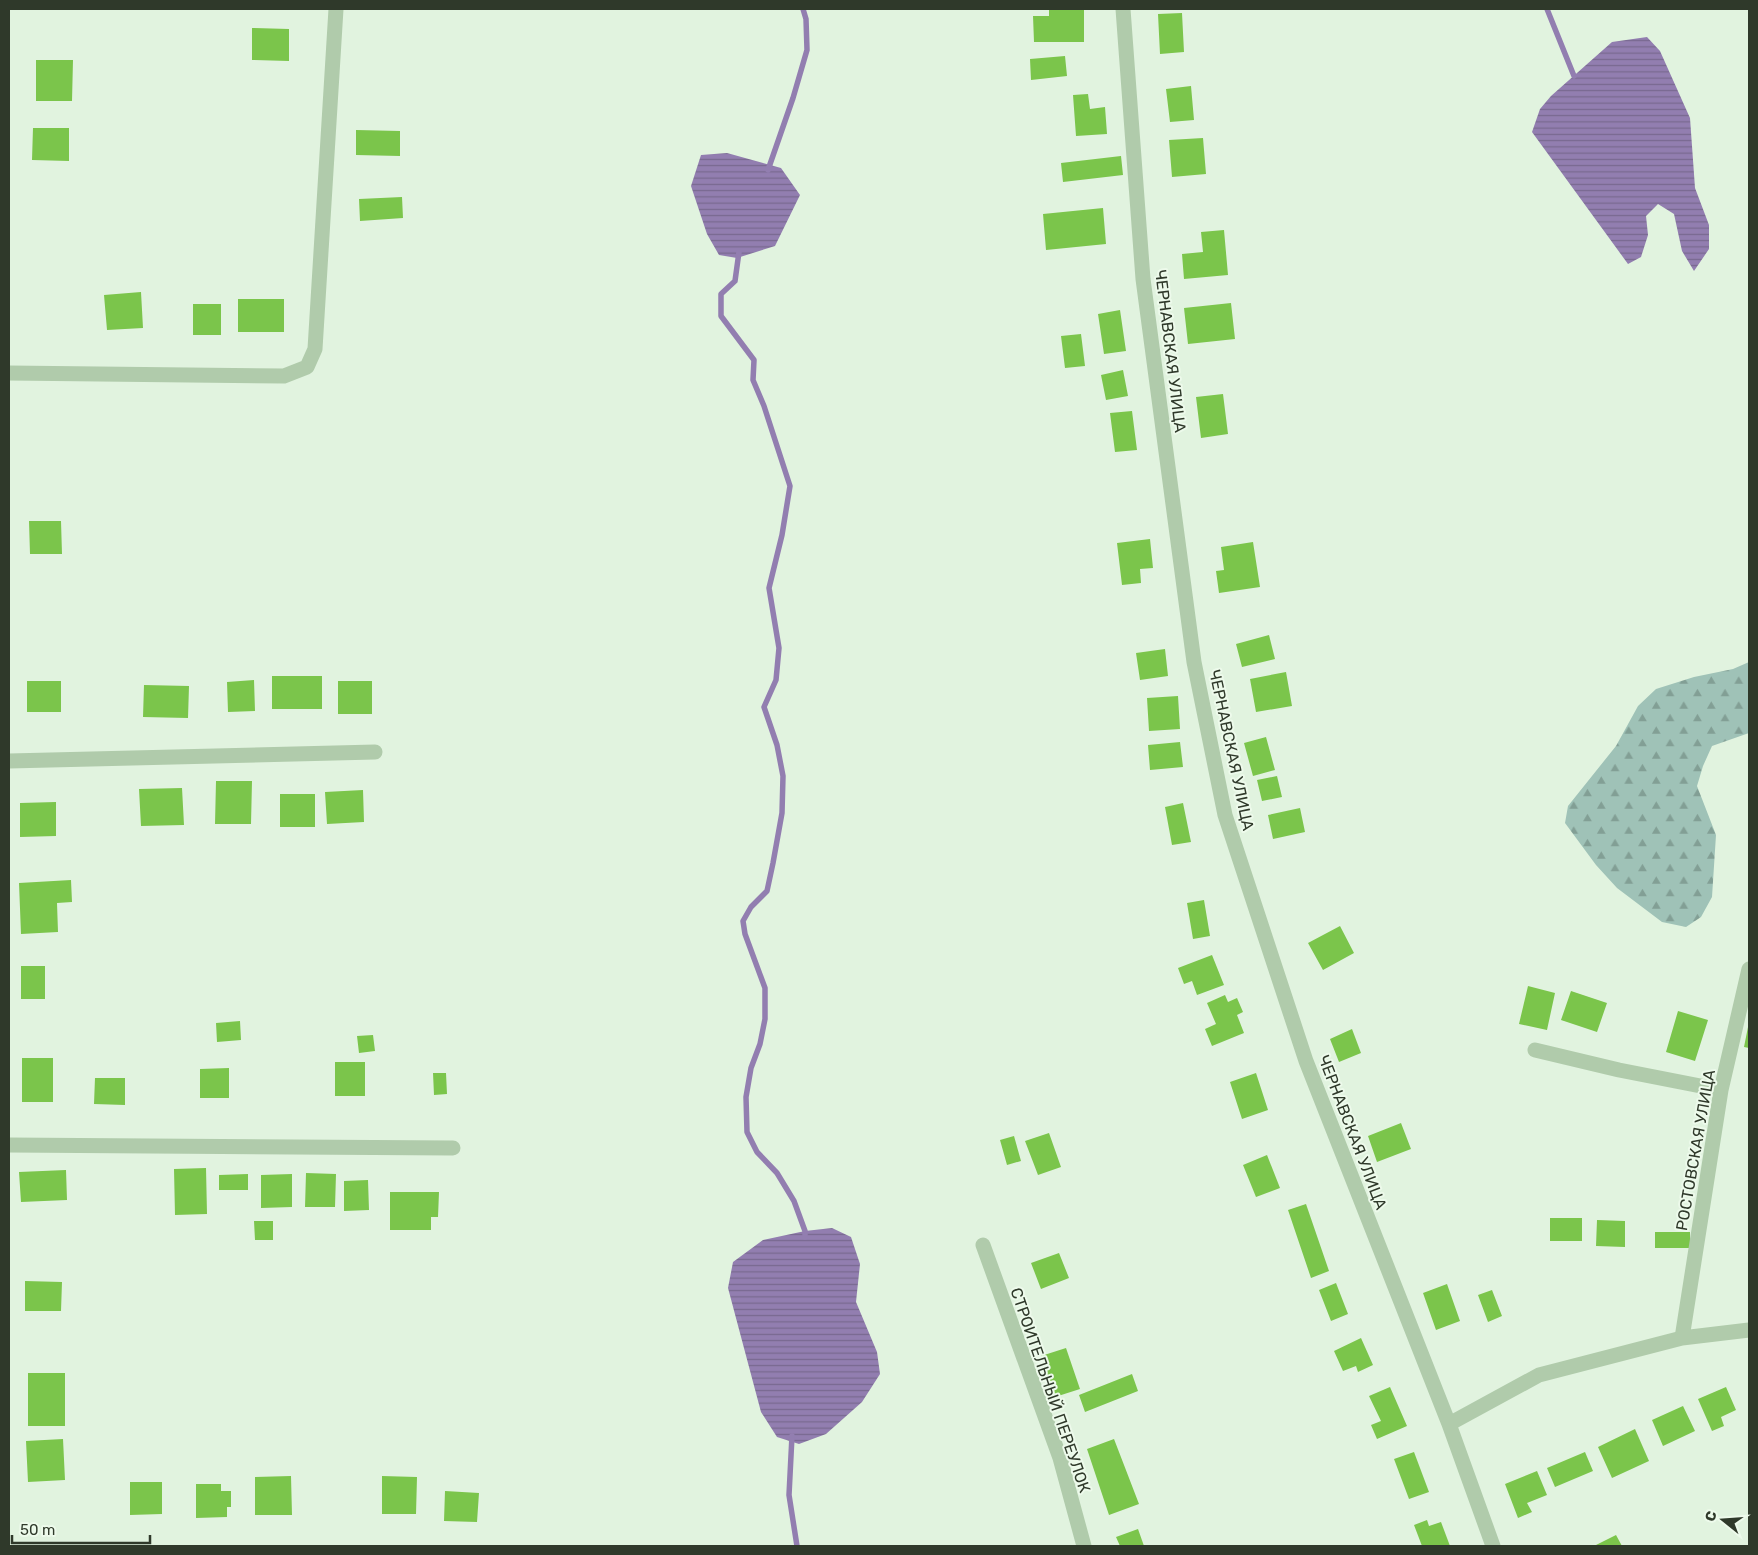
<svg xmlns="http://www.w3.org/2000/svg" width="1758" height="1555" font-family="Rubik,sans-serif">
	<style>
		.forest { fill: url(#forest-firs) }
		.water { fill: url(#water-rules) }
		.lines { fill: none; stroke-linecap: round; stroke-linejoin: round }
		.stream { stroke: #927eb0; stroke-width: 5.5 }
		.building { fill: #7bc54b }
		.minor { stroke: #b0cbab; stroke-width: 15 }
		.labels { text-anchor: middle; stroke-width: 4; stroke-linejoin: round; paint-order: stroke }
		.street-label { font-size: 16px; fill: #2f392a; stroke: #edfaeb }
	</style>
	<defs>
		<pattern id="forest-firs" width="22" height="20" patternUnits="userSpaceOnUse" patternTransform="scale(1.25)"><rect width="22" height="20" fill="#9fc2b7"/><path d="M5 1l3.5 6h-7zM16 11l3.5 6h-7z" fill="#829f95"/></pattern>
		<pattern id="water-rules" width="6" height="5" patternUnits="userSpaceOnUse" patternTransform="scale(1.25)"><rect width="6" height="5" fill="#927eb0"/><path d="M0 2.5h6" fill="none" stroke="#78688f"/></pattern>
	</defs>
	<rect width="100%" height="100%" fill="#e1f3df"/>
	<!-- forest -->
	<path class="forest" d="M1749,662V733L1712,746L1703,766L1697,786L1716,835L1712,897L1701,917L1686,927L1662,922L1617,888L1596,865L1565,823L1568,806L1616,746L1638,706L1656,689L1694,677L1733,669Z"/>
	<!-- water -->
	<path class="water" d="M1647,37L1660,51L1690,118L1695,188L1709,225V249L1694,271L1682,251L1674,214L1658,204L1646,216L1648,235L1641,257L1628,264L1532,132L1540,109L1551,96L1612,42Z
		M727,153L781,168L800,195L775,246L737,258L719,255L707,234L691,186L701,155Z
		M832,1228L851,1237L860,1264L856,1302L877,1352L880,1374L862,1402L826,1434L799,1444L777,1437L761,1412L728,1288L733,1262L763,1240L805,1231Z"/>
	<g class="lines">
		<!-- stream -->
		<path class="stream" d="M1547,9L1574,76
			M768,170L793,98L807,50L806,19L803,9
			M739,252L735,281L721,294V316L754,360L753,380L764,406L790,486L782,535L769,588L779,648L776,680L764,707L777,745L783,776L782,813L773,863L767,891L751,907L743,921L745,934L765,988V1019L760,1044L751,1068L746,1097L747,1132L757,1152L777,1173L794,1201L805,1231V1237
			M792,1436L789,1495L797,1546"/>
	</g>
	<!-- building -->
	<path class="building" d="M1049,9H1084V42H1034L1033,16H1049Z
		M1182,13L1184,52L1160,54L1158,14Z
		M252,28L289,29V61L252,60Z
		M1065,56L1067,76L1031,80L1030,59Z
		M36,60H73L72,101H36Z
		M1191,86L1194,120L1170,122L1166,89Z
		M1088,94L1090,109L1105,107L1107,134L1076,136L1073,95Z
		M33,128H69V161L32,160Z
		M356,130L400,131V156L356,155Z
		M1203,138L1206,174L1172,177L1169,140Z
		M1121,156L1123,175L1063,182L1061,163Z
		M402,197L403,218L360,221L359,199Z
		M1103,208L1106,244L1046,250L1043,214Z
		M1224,230L1228,275L1184,279L1182,254L1203,252L1201,232Z
		M141,292L143,328L107,330L104,295Z
		M238,299H284V332H238Z
		M1231,303L1235,339L1188,344L1184,308Z
		M193,304H221V335H193Z
		M1120,310L1126,351L1104,354L1098,314Z
		M1081,334L1085,366L1065,368L1061,336Z
		M1123,370L1128,396L1106,400L1101,375Z
		M1223,394L1228,434L1201,438L1196,397Z
		M1132,411L1137,450L1115,452L1110,413Z
		M29,521H61L62,554H30Z
		M1150,539L1153,568L1140,569L1141,583L1122,585L1117,543Z
		M1253,542L1260,587L1219,593L1216,571L1224,570L1221,547Z
		M1269,635L1275,659L1242,667L1236,644Z
		M1165,649L1168,676L1140,680L1136,653Z
		M1286,672L1292,706L1256,712L1250,679Z
		M272,676H322V709H272Z
		M254,680L255,711L228,712L227,682Z
		M27,681H61V712H27Z
		M338,681H372V714H338Z
		M144,685L189,686L188,718L143,717Z
		M1178,696L1180,729L1149,731L1147,698Z
		M1266,737L1275,770L1253,776L1244,743Z
		M1180,742L1183,767L1150,770L1148,745Z
		M1277,776L1282,797L1262,801L1257,780Z
		M216,781H252L251,824H215Z
		M182,788L184,825L141,826L139,789Z
		M363,790L364,822L327,824L325,792Z
		M280,794H315V827H280Z
		M56,802V836L20,837V803Z
		M1183,803L1191,842L1172,845L1165,807Z
		M1300,808L1305,832L1273,839L1268,815Z
		M71,880L72,902L57,903L58,932L21,934L19,883Z
		M1204,900L1210,936L1193,939L1187,903Z
		M1340,926L1354,953L1323,970L1308,943Z
		M1212,955L1224,985L1197,995L1192,981L1184,984L1178,968Z
		M21,966H45V999H21Z
		M1528,986L1555,993L1547,1030L1519,1024Z
		M1571,991L1607,1003L1597,1032L1561,1020Z
		M1225,995L1228,1002L1237,998L1243,1012L1237,1015L1244,1033L1212,1046L1205,1029L1216,1024L1207,1003Z
		M1678,1011L1708,1020L1695,1061L1666,1052Z
		M240,1021L241,1040L217,1042L216,1023Z
		M1748,1027H1749V1048L1744,1047Z
		M1352,1029L1361,1053L1339,1062L1330,1039Z
		M373,1035L375,1051L359,1053L357,1036Z
		M22,1058H53V1102H22Z
		M335,1062H365V1096H335Z
		M229,1068V1098H200V1069Z
		M433,1073H446L447,1094L434,1095Z
		M1256,1073L1268,1110L1242,1119L1230,1082Z
		M95,1078H125V1105L94,1104Z
		M1401,1123L1411,1149L1377,1162L1368,1136Z
		M1049,1133L1061,1167L1038,1175L1025,1141Z
		M1014,1136L1021,1161L1007,1165L1000,1140Z
		M1267,1155L1280,1188L1256,1197L1243,1165Z
		M206,1168L207,1214L175,1215L174,1169Z
		M66,1170L67,1200L21,1202L19,1172Z
		M306,1173L336,1174L335,1207H305Z
		M248,1174V1190H219V1175Z
		M292,1174V1207L261,1208V1175Z
		M368,1180L369,1210L344,1211V1181Z
		M390,1192H439L438,1217H431V1230H390Z
		M1306,1204L1329,1271L1311,1278L1288,1210Z
		M1550,1218H1582V1241H1550Z
		M1597,1220L1625,1221V1247L1596,1246Z
		M254,1221H273V1240H255Z
		M1655,1232H1690V1248H1655Z
		M1059,1253L1069,1278L1041,1289L1031,1263Z
		M25,1281L62,1282L61,1311H25Z
		M1336,1283L1348,1314L1331,1321L1319,1290Z
		M1447,1284L1460,1321L1436,1330L1423,1293Z
		M1492,1290L1502,1316L1488,1322L1478,1295Z
		M1361,1338L1373,1365L1358,1372L1356,1366L1343,1371L1334,1351Z
		M1066,1348L1080,1389L1055,1397L1041,1356Z
		M28,1373H65V1426H28Z
		M1132,1374L1138,1391L1085,1412L1079,1395Z
		M1390,1387L1407,1426L1377,1439L1371,1425L1381,1421L1369,1396Z
		M1726,1387L1736,1410L1721,1417L1724,1426L1712,1431L1698,1399Z
		M1683,1406L1695,1431L1663,1446L1652,1420Z
		M1635,1429L1649,1461L1612,1478L1598,1447Z
		M63,1439L65,1480L28,1482L26,1441Z
		M1114,1439L1139,1504L1109,1515L1087,1449Z
		M1414,1452L1429,1492L1409,1499L1394,1459Z
		M1585,1452L1593,1471L1555,1487L1547,1468Z
		M1537,1471L1547,1495L1527,1503L1532,1512L1518,1518L1505,1484Z
		M291,1476L292,1515H255V1477Z
		M382,1476L417,1477L416,1514H382Z
		M130,1482H162V1514L130,1515Z
		M196,1484H221V1491H231V1507H227V1517L196,1518Z
		M445,1491L479,1493L477,1522L444,1521Z
		M1427,1520L1429,1526L1441,1522L1450,1546H1422L1414,1525Z
		M1138,1529L1144,1546H1120L1116,1537Z
		M1616,1535L1622,1546H1594Z"/>
	<g class="lines">
		<!-- minor -->
		<path class="minor" d="M1123,9L1143,279L1194,662L1225,815L1306,1061L1449,1424L1493,1546
			M9,373L284,376L307,367L315,349L336,9
			M9,761L375,752
			M1535,1050L1619,1070L1721,1090
			M9,1145L453,1148
			M983,1245L1060,1458L1084,1546
			M1682,1338L1721,1090L1749,969
			M1449,1424L1539,1375L1682,1338L1749,1330"/>
	</g>
	<g class="labels">
		<!-- street labels -->
		<g class="street-label">
			<text transform="translate(1171 351) rotate(83)" y="6">ЧЕРНАВСКАЯ УЛИЦА</text>
			<text transform="translate(1232 750) rotate(78)" y="6">ЧЕРНАВСКАЯ УЛИЦА</text>
			<text transform="translate(1353 1132) rotate(69)" y="6">ЧЕРНАВСКАЯ УЛИЦА</text>
			<text transform="translate(1695 1150) rotate(-80)" y="6">РОСТОВСКАЯ УЛИЦА</text>
			<text transform="translate(1051 1390) rotate(71)" y="6">СТРОИТЕЛЬНЫЙ ПЕРЕУЛОК</text>
		</g>
	</g>
	<!-- border -->
	<rect width="1758" height="1555" fill="none" stroke="#2f392a" stroke-width="20"/>
	<!-- north arrow -->
	<g transform="translate(1723 1520) rotate(287)" stroke="#edfaeb" stroke-width="4" paint-order="stroke">
	<path d="M0-4L9 19L0 12L-9 19Z" fill="#2f392a"/>
	<text y="-8" font-size="14" font-weight="bold" text-anchor="middle" fill="#2f392a">С</text>
	</g>
	<!-- scale -->
	<path d="M12 1535v8h138v-8" fill="none" stroke="#2f392a" stroke-width="2.5"/>
	<text x="20" y="1535" font-size="15" fill="#2f392a" stroke="#edfaeb" stroke-width="4" paint-order="stroke">50 m</text>
</svg>
